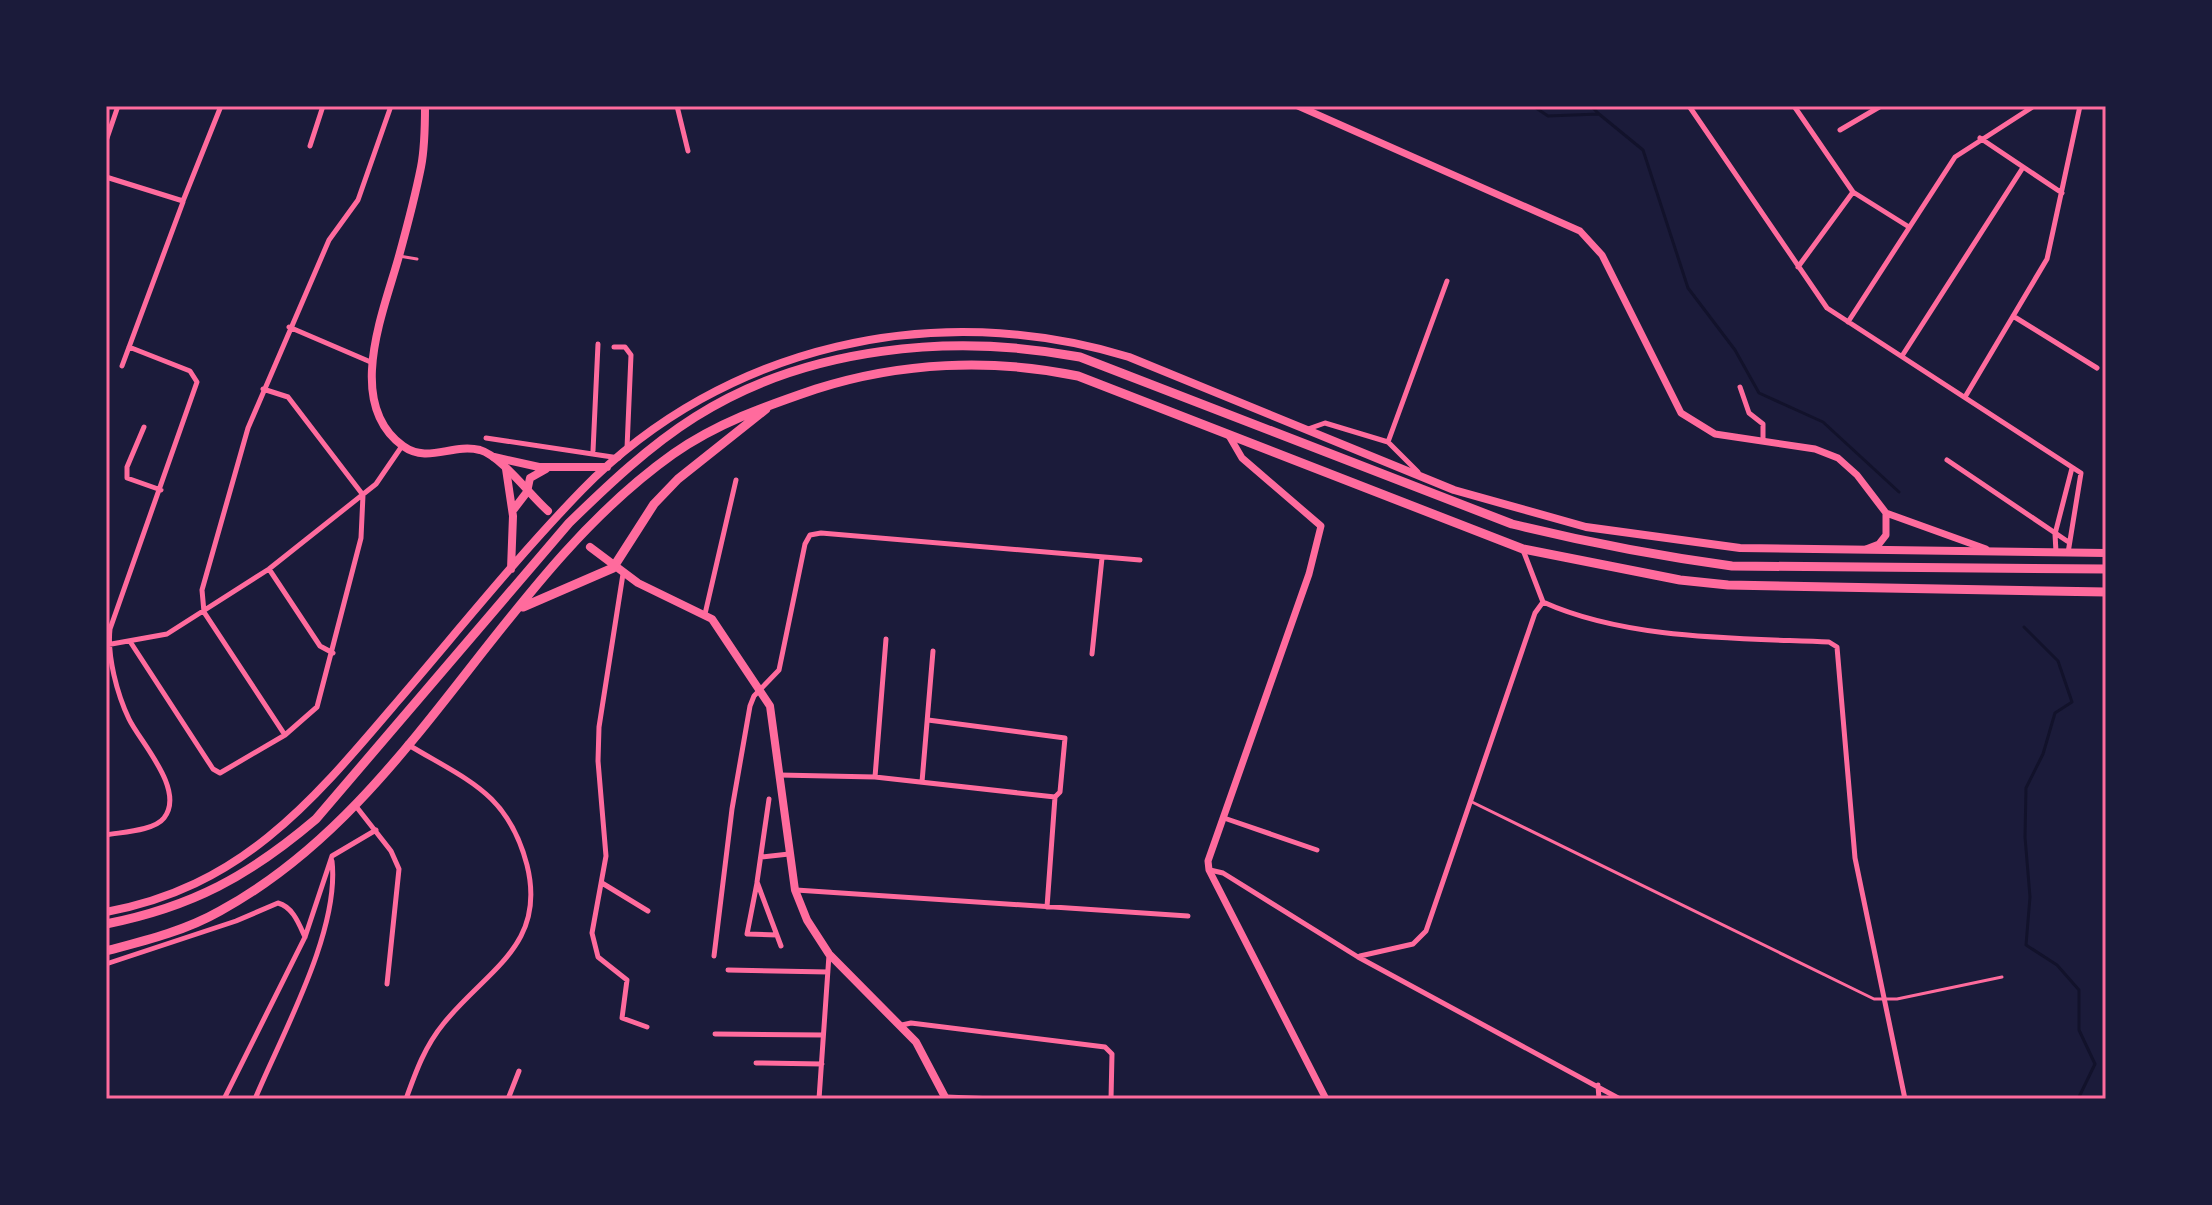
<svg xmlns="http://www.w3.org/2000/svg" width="2212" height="1205" font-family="Merriweather,serif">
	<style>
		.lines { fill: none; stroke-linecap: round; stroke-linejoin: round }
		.stream { stroke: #12122b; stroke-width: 3 }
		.service { stroke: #ff6b9d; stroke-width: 3 }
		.minor { stroke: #ff6b9d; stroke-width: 5 }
		.tertiary { stroke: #ff6b9d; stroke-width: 7 }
		.secondary { stroke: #ff6b9d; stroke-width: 8 }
		.primary { stroke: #ff6b9d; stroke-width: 8 }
		.trunk { stroke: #ff6b9d; stroke-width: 9 }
		.neatline { fill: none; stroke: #ff6b9d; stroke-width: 3 }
	</style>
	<rect width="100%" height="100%" fill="#1b1b3a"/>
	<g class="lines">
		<!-- stream -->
		<path class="stream" d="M1533,106L1548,116L1599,114L1643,150L1688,288L1735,350L1759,393L1823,422L1899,492
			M1591,106L1599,114
			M2024,627L2058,661L2072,702L2055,713L2043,754L2026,788L2025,837L2030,897L2026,945L2057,965L2079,990V1030L2095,1064L2078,1099"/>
		<!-- service -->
		<path class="service" d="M399,256L417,259
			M1472,802L1874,999H1897L2002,977"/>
		<!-- minor -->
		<path class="minor" d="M677,106L688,151
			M1689,106L1827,308L2081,473L2068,553
			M1794,106L1853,192L1909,227
			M1840,130L1881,106
			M1980,138L2062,193
			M106,141L118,106
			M310,146L323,106
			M106,177L183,201L221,106
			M1798,267L1853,192
			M2013,316L2097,368
			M1848,322L1955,157L2034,106
			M289,327L373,363
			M614,347H625L631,355L627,448
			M1902,356L2022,169
			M122,366L183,202
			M1740,387L1749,413L1763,424V441
			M1965,397L2047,259L2080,106
			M144,427L127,467V478L161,490
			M1308,429L1325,423L1388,442L1418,472
			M486,438L619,458
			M1388,442L1447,281
			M593,451L598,344
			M1947,460L2067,541
			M1523,550L1543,602
			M2056,552L2055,534L2072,468
			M269,569L320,646L333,653
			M623,574L599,727L598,761L606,856L592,933L598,957L627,980L622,1018L647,1027
			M1543,602C1627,640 1738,638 1829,642L1837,647L1855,858L1905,1099
			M705,614L736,480
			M131,643L213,769L220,773L285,735L317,707L361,538L363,495L288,397L263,389
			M106,645L167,634L269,569L376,484L402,446
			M1092,654L1102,558
			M928,720L1065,738L1060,792L1055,797L1047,907
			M285,735L204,612L202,590L248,428L329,240L358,200L391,106
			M779,775L875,777L1055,797
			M875,777L886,639
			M922,782L933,651
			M769,799L757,882L781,946
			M355,805L391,851L399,869L387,984
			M1224,818L1317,850
			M106,835C121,832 154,831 164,818C186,790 140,742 129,719C117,694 107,656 110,629L197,382L190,371L129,347
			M761,857L789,854
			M1210,870L1223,873L1358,957L1620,1099
			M602,883L648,911
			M757,883L747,934L777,935
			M796,890L1188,916
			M714,956L732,809L750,706L754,696L779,670L805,544L810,535L821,533L1140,560
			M1360,956L1413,944L1426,931L1535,613L1543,602
			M106,964L236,921L278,903C293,907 299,924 305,937
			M728,970L828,972
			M902,1025L911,1023L1105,1047L1112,1054L1111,1099
			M715,1034L823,1035
			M756,1063L822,1064
			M1598,1085L1599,1099
			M946,1097L995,1099
			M224,1099L305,937L332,856L376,830
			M255,1099C282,1034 340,931 332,861
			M406,1099C416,1071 425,1046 444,1023C487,970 547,945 527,865C508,792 466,780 407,744
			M508,1099L519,1071
			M819,1099L829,955"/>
		<!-- tertiary -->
		<path class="tertiary" d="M1298,106L1580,231L1602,255L1681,413L1715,434L1815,449L1838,458L1857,475L1886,513V535L1879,544L1866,549
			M1228,434L1242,458L1321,526L1309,574L1208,861L1209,870L1326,1099
			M1886,513L1986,549"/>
		<!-- secondary -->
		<path class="secondary" d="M425,106C425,126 425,147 421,167C415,197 407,227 399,256C384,311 344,403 403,446C428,464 452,443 480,450C501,456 530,495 548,511
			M590,547L638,583L712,619L770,706L795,890L807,920L829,954L916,1042L946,1099"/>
		<!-- primary -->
		<path class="primary" d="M494,457L539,467H607
			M506,469L513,516L511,569
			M514,509L527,492L530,478L546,469
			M106,912C242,887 312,802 397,702C458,631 517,557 582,490C725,344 936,298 1129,357L1454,490L1586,527L1740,548L2106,553"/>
		<!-- trunk -->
		<path class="trunk" d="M523,607L613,568L654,504L678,479L766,409
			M106,924C192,907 249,876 316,819L569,523C608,485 649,446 695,417C807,346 953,333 1080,357L1512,524C1585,542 1658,556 1732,566L2106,569
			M106,951C144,941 185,931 220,911C413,806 497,579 673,454C717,423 766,406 816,389C901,362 991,358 1078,376L1523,549L1680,580L1728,585L2106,592"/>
	</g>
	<!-- border -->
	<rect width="2212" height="1205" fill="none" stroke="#1b1b3a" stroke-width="216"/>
	<rect x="108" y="108" width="1996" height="989" class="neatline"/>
</svg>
